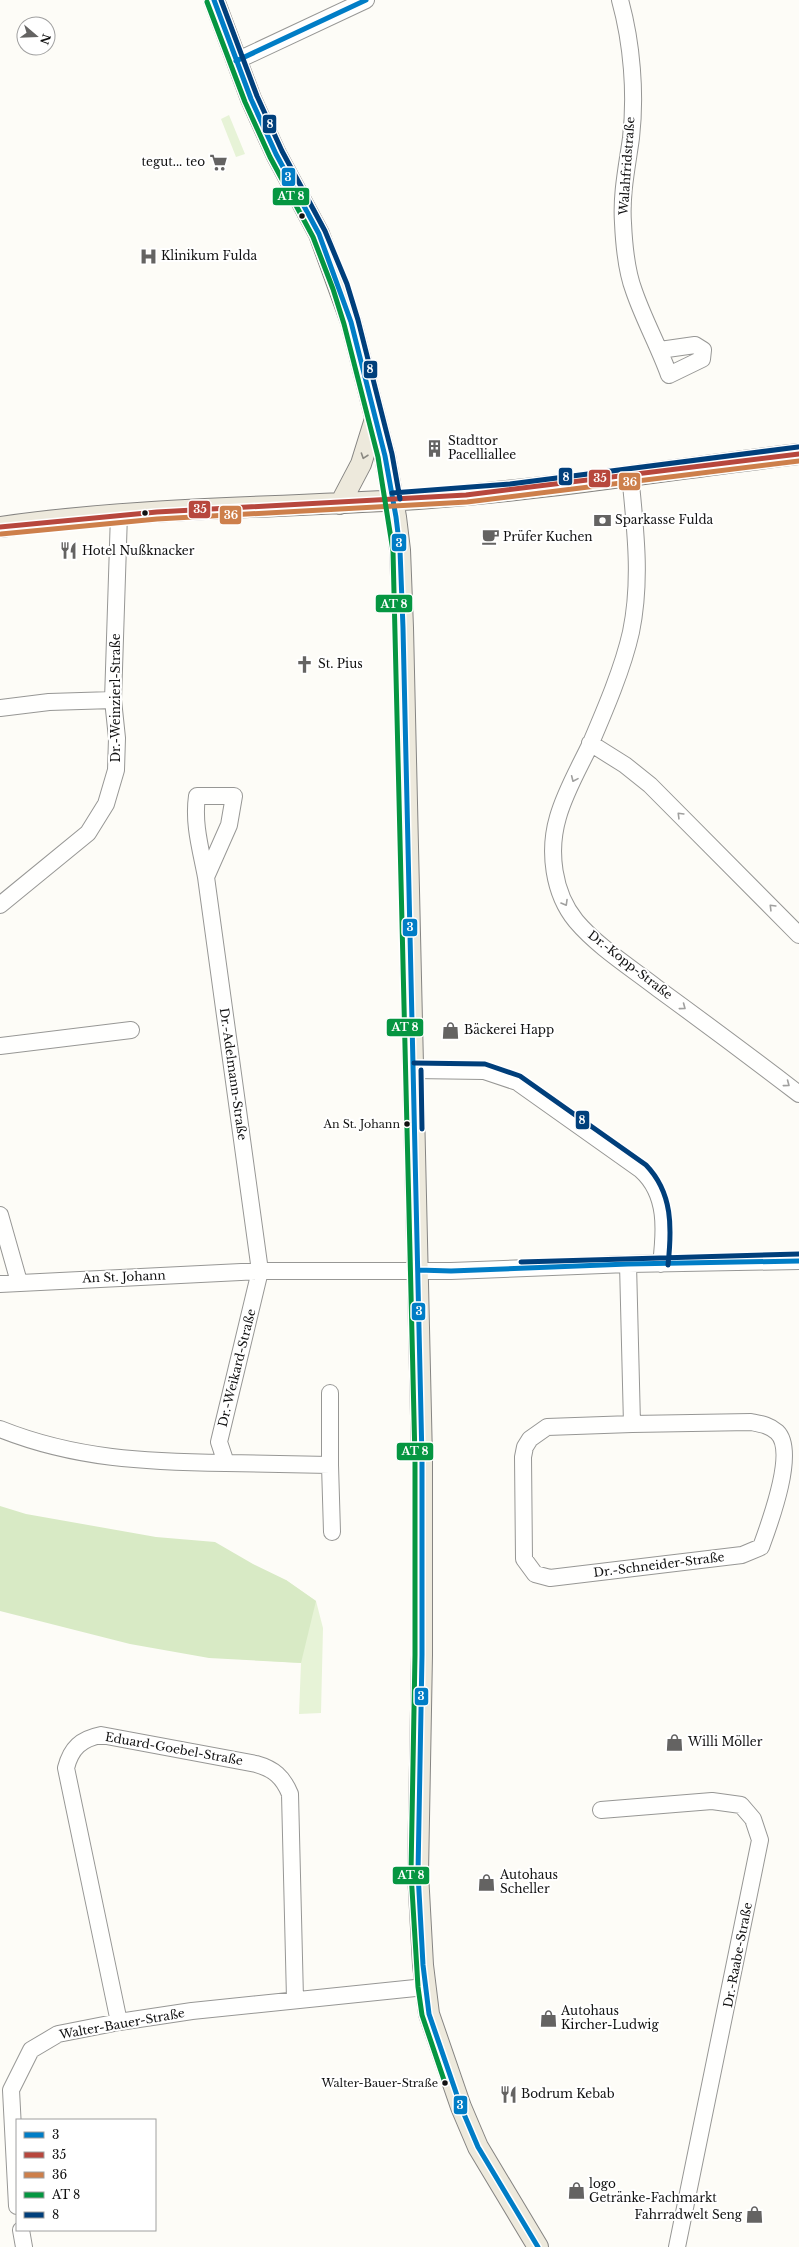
<svg xmlns="http://www.w3.org/2000/svg" width="799" height="2247" font-family="'Libre Baskerville',serif">
	<style>
		.green { fill: #e7f3d7 }
		.forest { fill: #d8eac5 }
		.lines { fill: none; stroke-linecap: round; stroke-linejoin: round }
		.minor-casing { stroke: #979795; stroke-width: 18 }
		.major-casing { stroke: #858482; stroke-width: 22 }
		.minor { stroke: #fffffe; stroke-width: 16 }
		.major { stroke: #ede9dc; stroke-width: 20 }
		.bus-1-casing { stroke: #fff; stroke-width: 8 }
		.bus-2-casing { stroke: #fff; stroke-width: 8 }
		.bus-3-casing { stroke: #fff; stroke-width: 8 }
		.bus-4-casing { stroke: #fff; stroke-width: 8 }
		.bus-5-casing { stroke: #fff; stroke-width: 8 }
		.bus-1 { stroke: #007dc6; stroke-width: 5 }
		.bus-2 { stroke: #b7473d; stroke-width: 5 }
		.bus-3 { stroke: #cd7f4b; stroke-width: 5 }
		.bus-4 { stroke: #059641; stroke-width: 5 }
		.bus-5 { stroke: #003f7b; stroke-width: 5 }
		.oneway { stroke: #8a8881 }
		.oneway2 { stroke: #a0a09f }
		.bus-dot { fill: #111; stroke: #fff; stroke-width: 1.5 }
		.labels { text-anchor: middle; stroke-width: 4; stroke-linejoin: round; paint-order: stroke }
		.bus-label { font-size: 11px; fill: #111; stroke: #fff; text-anchor: end }
		.poi-label { font-size: 12px; fill: #111; stroke: #fff; text-anchor: start }
		.street-label { font-size: 12px; fill: #111; stroke: #fff }
		.line-badge { stroke: #fff; stroke-width: 1.5 }
		.badge-label { font-size: 11px; text-anchor: middle; font-weight: bold; fill: #fff }
	</style>
	<rect width="100%" height="100%" fill="#fdfcf7"/>
	<!-- green -->
	<path class="green" d="M229,115L245,154L236,157L221,119Z
		M286,1580L316,1601L323,1628L321,1713L299,1714L301,1663L239,1659Z"/>
	<!-- forest -->
	<path class="forest" d="M0,1506L26,1514L156,1537L215,1542L253,1564L286,1580L316,1601L301,1663L209,1658L130,1644L0,1611Z"/>
	<g class="lines">
		<defs>
			<path id="minor" d="M620,0C632,43 636,94 631,138C627,167 621,194 623,223C624,245 626,270 634,291C644,320 659,347 669,375L702,359L703,350L695,345L660,350
				M236,61L366,0
				M630,474C635,527 642,579 631,632C623,668 605,710 590,745C579,768 565,792 558,817C548,851 553,893 576,921C598,947 630,967 657,988C705,1023 752,1058 799,1094
				M0,708L49,702L113,700
				M590,743L625,765L650,785L799,935
				M0,905L88,833L106,804L116,770L117,738L113,700L119,514
				M0,1046L131,1030
				M414,1070L484,1071L517,1082L641,1170C668,1194 665,1231 661,1264
				M0,1215L19,1282
				M628,1264L632,1424L751,1422C761,1424 769,1425 777,1432C797,1451 769,1525 761,1547L742,1555L550,1578L535,1574L524,1559L523,1457L525,1447L530,1439L547,1427L632,1424
				M0,1284L260,1271H451L628,1264L799,1261
				M0,1429C75,1459 147,1462 226,1463L219,1442L260,1271L206,877C201,850 193,824 197,796H234L229,825L206,877
				M226,1463L330,1465V1393
				M330,1465L332,1532
				M601,1810L712,1801L741,1805L753,1819L760,1840L677,2247
				M119,2022L66,1768C71,1748 81,1739 101,1735L256,1764C274,1769 283,1777 290,1794L295,1999
				M17,2206L11,2090L31,2050L58,2034L119,2022L192,2011L425,1987
				M21,2230L24,2247"/>
			<path id="major" d="M214,0L251,99L276,154L319,234L351,322L385,456L396,517L400,550L403,628L422,1459V1655L418,1873L423,1965L429,2014L461,2107L478,2147L538,2247
				M340,504L361,464L375,419
				M0,527C139,507 279,508 418,499C546,490 672,469 799,454"/>
		</defs>
		<!-- minor casing -->
		<use href="#minor" class="minor-casing"/>
		<!-- major casing -->
		<use href="#major" class="major-casing"/>
		<!-- minor -->
		<use href="#minor" class="minor"/>
		<!-- major -->
		<use href="#major" class="major"/>
		<defs>
			<path id="bus-1" d="M214,0L251,99L276,154L319,234L351,322L385,456L396,517L400,550L403,628L422,1459V1655L418,1873L423,1965L429,2014L461,2107L478,2147L538,2247
				M236,61L366,0
				M418,1270L451,1271L628,1264L799,1261"/>
			<path id="bus-2" d="M0,527L157,512L466,495L799,454"/>
			<path id="bus-3" d="M1,534L157,519L467,502L799,461"/>
			<path id="bus-4" d="M207,2L245,102L270,157L313,237L333,289L344,324L378,457L393,551L415,1459V1655L411,1873L418,1987L422,2015L445,2083"/>
			<path id="bus-5" d="M221,0L257,96L282,151L325,231L347,284L358,320L392,454L400,499
				M392,493L510,484L798,447
				M414,1063L485,1064L520,1076L646,1165C673,1193 672,1228 668,1265
				M421,1070L422,1129
				M521,1262L799,1254"/>
		</defs>
		<!-- bus-1 casing -->
		<use href="#bus-1" class="bus-1-casing"/>
		<!-- bus-2 casing -->
		<use href="#bus-2" class="bus-2-casing"/>
		<!-- bus-3 casing -->
		<use href="#bus-3" class="bus-3-casing"/>
		<!-- bus-4 casing -->
		<use href="#bus-4" class="bus-4-casing"/>
		<!-- bus-5 casing -->
		<use href="#bus-5" class="bus-5-casing"/>
		<!-- bus-1 -->
		<use href="#bus-1" class="bus-1"/>
		<!-- bus-2 -->
		<use href="#bus-2" class="bus-2"/>
		<!-- bus-3 -->
		<use href="#bus-3" class="bus-3"/>
		<!-- bus-4 -->
		<use href="#bus-4" class="bus-4"/>
		<!-- bus-5 -->
		<use href="#bus-5" class="bus-5"/>
	</g>
	<!-- one-way arrows -->
	<defs><path id="oneway-chevron" d="M-2-3.5L2.5 0L-2 3.5" fill="none" stroke-width="1.6" stroke-linecap="round" stroke-linejoin="round"/></defs>
	<use class="oneway" href="#oneway-chevron" transform="translate(364 456) rotate(109)"/>
	<g class="oneway2">
		<use href="#oneway-chevron" transform="translate(574 779) rotate(114)"/>
		<use href="#oneway-chevron" transform="translate(680 815) rotate(-135)"/>
		<use href="#oneway-chevron" transform="translate(565 903) rotate(60)"/>
		<use href="#oneway-chevron" transform="translate(772 907) rotate(-135)"/>
		<use href="#oneway-chevron" transform="translate(683 1007) rotate(37)"/>
		<use href="#oneway-chevron" transform="translate(787 1084) rotate(37)"/>
	</g>
	<!-- icons -->
	<defs>
		<symbol id="supermarket-bare" viewBox="-9 -9 18 18"><path d="M-6-5.5h2.5l.6 2H6L4.5 2H-2.5L-4.4-4H-6ZM-1.5 3.2a1.3 1.3 0 1 0 .1 0ZM3 3.2a1.3 1.3 0 1 0 .1 0Z" fill="#646362" stroke="#fff" stroke-width="2.5" paint-order="stroke"/></symbol>
		<symbol id="hospital-bare" viewBox="-9 -9 18 18"><path d="M-5-5h3v3.5h4V-5h3V5h-3V1.5h-4V5h-3Z" fill="#646362" stroke="#fff" stroke-width="2.5" paint-order="stroke"/></symbol>
		<symbol id="building-bare" viewBox="-9 -9 18 18"><path d="M-4-6H4V6H1V3H-1V6H-4ZM-2.5-4.3h1.7v1.8h-1.7ZM.8-4.3h1.7v1.8H.8ZM-2.5-1h1.7V.8h-1.7ZM.8-1h1.7V.8H.8Z" fill="#646362" stroke="#fff" stroke-width="2.5" paint-order="stroke"/></symbol>
		<symbol id="bank-bare" viewBox="-9 -9 18 18"><path d="M-6-4H6V4H-6ZM0-2.3a2.3 2.3 0 1 0 0 4.6a2.3 2.3 0 1 0 0-4.6Z" fill="#646362" stroke="#fff" stroke-width="2.5" paint-order="stroke"/></symbol>
		<symbol id="cafe-bare" viewBox="-9 -9 18 18"><path d="M-5.5-4.5H6V0H3Q3 3.5 0 3.5H-2.5Q-5.5 3.5-5.5 0ZM3-3.2v2h1.7v-2ZM-6 4.5H4V6H-6Z" fill="#646362" stroke="#fff" stroke-width="2.5" paint-order="stroke"/></symbol>
		<symbol id="restaurant-bare" viewBox="-9 -9 18 18"><path d="M-5-6h1v4h1v-4h1v4h1v-4h1v5L-1.5 .5V6h-2V.5L-5-1ZM5-6V6H3V1.5H1.5Q1.5-4 5-6Z" fill="#646362" stroke="#fff" stroke-width="2.5" paint-order="stroke"/></symbol>
		<symbol id="church-bare" viewBox="-9 -9 18 18"><path d="M-1.2-6h2.4v3.5h3.3v2.4h-3.3V6h-2.4V-.1h-3.3v-2.4h3.3Z" fill="#646362" stroke="#fff" stroke-width="2.5" paint-order="stroke"/></symbol>
		<symbol id="shop-bare" viewBox="-9 -9 18 18"><path d="M-5-2.5h2.3a2.7 3.5 0 0 1 5.4 0H5L5.5 6h-11ZM-1.5-2.5h3a1.5 2.3 0 0 0-3 0Z" fill="#646362" stroke="#fff" stroke-width="2.5" paint-order="stroke"/></symbol>
	</defs>
	<g fill-rule="evenodd">
		<use href="#supermarket-bare" x="206" y="150" width="25" height="25"/>
		<use href="#hospital-bare" x="136" y="244" width="25" height="25"/>
		<use href="#building-bare" x="422" y="436" width="25" height="25"/>
		<use href="#bank-bare" x="590" y="508" width="25" height="25"/>
		<use href="#cafe-bare" x="478" y="524" width="25" height="25"/>
		<use href="#restaurant-bare" x="56" y="538" width="25" height="25"/>
		<use href="#church-bare" x="292" y="652" width="25" height="25"/>
		<use href="#shop-bare" x="438" y="1018" width="25" height="25"/>
		<use href="#shop-bare" x="662" y="1730" width="25" height="25"/>
		<use href="#shop-bare" x="474" y="1870" width="25" height="25"/>
		<use href="#shop-bare" x="536" y="2006" width="25" height="25"/>
		<use href="#restaurant-bare" x="496" y="2082" width="25" height="25"/>
		<use href="#shop-bare" x="564" y="2178" width="25" height="25"/>
		<use href="#shop-bare" x="742" y="2202" width="25" height="25"/>
	</g>
	<!-- markers -->
	<g class="bus-dot">
		<circle cx="302" cy="216" r="3.5"/>
		<circle cx="145" cy="513" r="3.5"/>
		<circle cx="407" cy="1124" r="3.5"/>
		<circle cx="445" cy="2083" r="3.5"/>
	</g>
	<g class="labels">
		<!-- bus labels -->
		<g class="bus-label">
			<text x="400" y="1128">An St. Johann</text>
			<text x="438" y="2087">Walter-Bauer-Straße</text>
		</g>
		<!-- poi labels -->
		<g class="poi-label">
			<text x="205" y="166" text-anchor="end">tegut... teo</text>
			<text x="161" y="260">Klinikum Fulda</text>
			<text x="448" y="445">Stadttor<tspan x="448" dy="14">Pacelliallee</tspan></text>
			<text x="615" y="524">Sparkasse Fulda</text>
			<text x="503" y="541">Prüfer Kuchen</text>
			<text x="82" y="555">Hotel Nußknacker</text>
			<text x="318" y="668">St. Pius</text>
			<text x="464" y="1034">Bäckerei Happ</text>
			<text x="688" y="1746">Willi Möller</text>
			<text x="500" y="1879">Autohaus<tspan x="500" dy="14">Scheller</tspan></text>
			<text x="561" y="2015">Autohaus<tspan x="561" dy="14">Kircher-Ludwig</tspan></text>
			<text x="521" y="2098">Bodrum Kebab</text>
			<text x="589" y="2188">logo<tspan x="589" dy="14">Getränke-Fachmarkt</tspan></text>
			<text x="742" y="2219" text-anchor="end">Fahrradwelt Seng</text>
		</g>
		<!-- street labels -->
		<g class="street-label">
			<text transform="translate(627 166) rotate(-86)" y="4">Walahfridstraße</text>
			<text transform="translate(116 698) rotate(-90)" y="4">Dr.-Weinzierl-Straße</text>
			<text transform="translate(630 965) rotate(38)" y="4">Dr.-Kopp-Straße</text>
			<text transform="translate(233 1074) rotate(82)" y="4">Dr.-Adelmann-Straße</text>
			<text transform="translate(124 1277) rotate(-2)" y="4">An St. Johann</text>
			<text transform="translate(237 1368) rotate(-76)" y="4">Dr.-Weikard-Straße</text>
			<text transform="translate(659 1565) rotate(-7)" y="4">Dr.-Schneider-Straße</text>
			<text transform="translate(174 1749) rotate(10)" y="4">Eduard-Goebel-Straße</text>
			<text transform="translate(738 1955) rotate(-79)" y="4">Dr.-Raabe-Straße</text>
			<text transform="translate(122 2024) rotate(-10)" y="4">Walter-Bauer-Straße</text>
		</g>
	</g>
	<g class="line-badge">
		<rect x="262" y="114" width="15" height="20" rx="4" fill="#003f7b"/>
		<rect x="281" y="167" width="15" height="20" rx="4" fill="#007dc6"/>
		<rect x="272" y="187" width="38" height="19" rx="4" fill="#059641"/>
		<rect x="363" y="360" width="15" height="19" rx="4" fill="#003f7b"/>
		<rect x="558" y="467" width="15" height="19" rx="4" fill="#003f7b"/>
		<rect x="588" y="469" width="23" height="19" rx="4" fill="#b7473d"/>
		<rect x="618" y="472" width="23" height="19" rx="4" fill="#cd7f4b"/>
		<rect x="188" y="500" width="23" height="19" rx="4" fill="#b7473d"/>
		<rect x="219" y="505" width="23" height="20" rx="4" fill="#cd7f4b"/>
		<rect x="391" y="533" width="16" height="19" rx="4" fill="#007dc6"/>
		<rect x="375" y="594" width="38" height="19" rx="4" fill="#059641"/>
		<rect x="402" y="918" width="16" height="19" rx="4" fill="#007dc6"/>
		<rect x="386" y="1018" width="38" height="19" rx="4" fill="#059641"/>
		<rect x="575" y="1110" width="15" height="20" rx="4" fill="#003f7b"/>
		<rect x="411" y="1302" width="15" height="19" rx="4" fill="#007dc6"/>
		<rect x="396" y="1442" width="38" height="19" rx="4" fill="#059641"/>
		<rect x="414" y="1687" width="15" height="19" rx="4" fill="#007dc6"/>
		<rect x="392" y="1866" width="38" height="19" rx="4" fill="#059641"/>
		<rect x="453" y="2095" width="15" height="20" rx="4" fill="#007dc6"/>
	</g>
	<g class="badge-label">
		<text x="270" y="128">8</text>
		<text x="288" y="181">3</text>
		<text x="291" y="200">AT 8</text>
		<text x="370" y="373">8</text>
		<text x="566" y="481">8</text>
		<text x="600" y="482">35</text>
		<text x="630" y="486">36</text>
		<text x="200" y="513">35</text>
		<text x="231" y="519">36</text>
		<text x="399" y="547">3</text>
		<text x="394" y="608">AT 8</text>
		<text x="410" y="931">3</text>
		<text x="405" y="1031">AT 8</text>
		<text x="582" y="1124">8</text>
		<text x="419" y="1315">3</text>
		<text x="415" y="1455">AT 8</text>
		<text x="421" y="1700">3</text>
		<text x="411" y="1879">AT 8</text>
		<text x="460" y="2109">3</text>
	</g>
	<!-- legend -->
	<rect x="16" y="2119" width="140" height="112" fill="#ffffff" stroke="#a0a0a0"/>
	<rect x="24" y="2132" width="20" height="6" fill="#007dc6" stroke="#a0a0a0"/>
	<text x="52" y="2139" font-size="12" fill="#111111">3</text>
	<rect x="24" y="2152" width="20" height="6" fill="#b7473d" stroke="#a0a0a0"/>
	<text x="52" y="2159" font-size="12" fill="#111111">35</text>
	<rect x="24" y="2172" width="20" height="6" fill="#cd7f4b" stroke="#a0a0a0"/>
	<text x="52" y="2179" font-size="12" fill="#111111">36</text>
	<rect x="24" y="2192" width="20" height="6" fill="#059641" stroke="#a0a0a0"/>
	<text x="52" y="2199" font-size="12" fill="#111111">AT 8</text>
	<rect x="24" y="2212" width="20" height="6" fill="#003f7b" stroke="#a0a0a0"/>
	<text x="52" y="2219" font-size="12" fill="#111111">8</text>
	<!-- north arrow -->
	<g transform="translate(36 36) rotate(109)"><circle r="19" fill="#ffffff" stroke="#a0a0a0"/>
	<path d="M0-3L7 15L0 10L-7 15Z" fill="#646362"/>
	<text y="-6" font-size="11" font-weight="bold" text-anchor="middle" fill="#111111">N</text>
	</g>
</svg>
